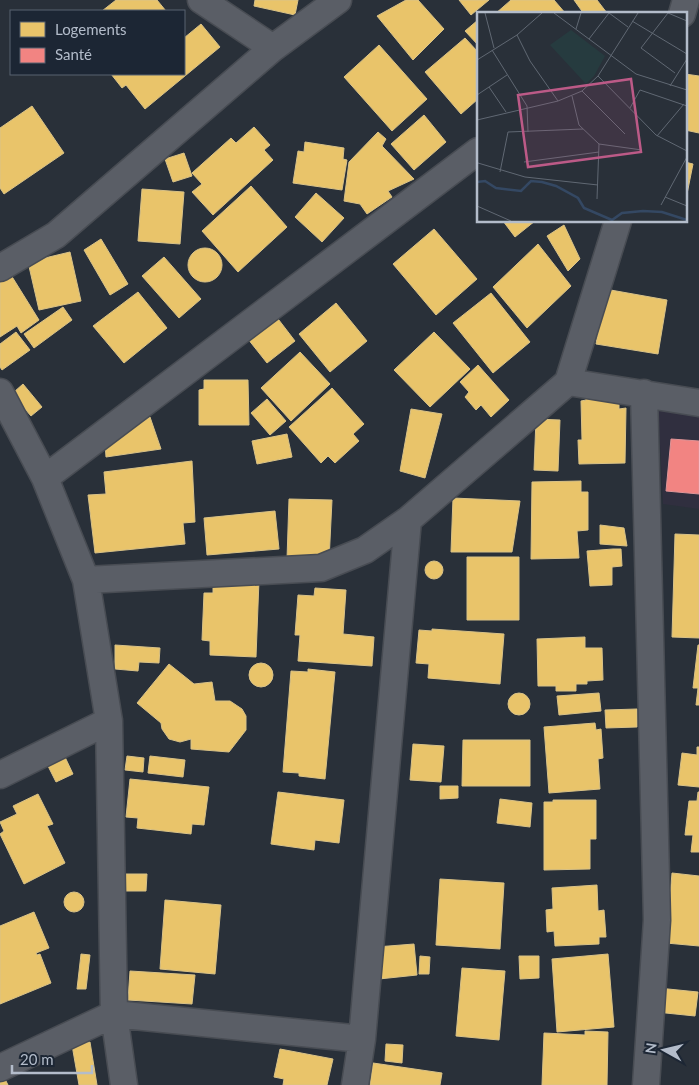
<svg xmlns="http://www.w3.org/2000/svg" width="699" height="1085" font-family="Lato,sans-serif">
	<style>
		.medical { fill: #302f3f }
		.homes { fill: #e9c46a; stroke: #d9c287 }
		.health { fill: #f28482; stroke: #df9598 }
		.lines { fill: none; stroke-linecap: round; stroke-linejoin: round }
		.minor-casing { stroke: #484c53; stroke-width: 29 }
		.minor { stroke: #5a5e66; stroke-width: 26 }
		.inset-river { fill: none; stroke: #344863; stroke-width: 2.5 }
		.inset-road { fill: none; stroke: #606873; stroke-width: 1 }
		.view { fill: #bc5a87; fill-opacity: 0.15; stroke: #bc5a87; stroke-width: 2.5 }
		.inset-edge { fill: none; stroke: #b3bcca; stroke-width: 2.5 }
	</style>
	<rect width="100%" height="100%" fill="#293039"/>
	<!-- medical -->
	<path class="medical" d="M658,405L699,412V509L663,504Z"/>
	<!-- homes -->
	<path class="homes" d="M116,0H157L166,11H102Z
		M255,0H298L295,15L254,6Z
		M406,0H418L444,29L413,60L377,16Z
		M459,0H489L471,15Z
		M511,0H554L566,14H495Z
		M574,0H597L607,13L584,14Z
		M478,20V45L465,31Z
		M201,24L220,47L145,109L126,85L122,88L111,74H184V38Z
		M465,38L478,52V99L461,114L425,72Z
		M379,45L427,99L392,131L344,77Z
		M685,74L699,76V133L685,130Z
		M32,106L64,153L4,194L0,188V128Z
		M424,115L446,142L414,170L391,144Z
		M254,127L270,145L264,150L273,160L213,215L192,192L202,184L192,173L231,138L236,143Z
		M378,132L386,139L382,146L414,179L388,191L392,197L367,214L360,204L344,201L349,162Z
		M305,142L344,148L343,159L347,160L342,190L293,183L298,151L304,152Z
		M184,153L192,176L173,182L165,159Z
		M685,162L693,164L687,194L685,193Z
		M251,186L287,227L238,272L202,231Z
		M142,189L184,192L180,244L138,241Z
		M316,193L344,218L322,242L295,217Z
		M503,221H535L515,237Z
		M564,225L580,259L568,271L547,236Z
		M434,229L477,279L436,315L393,264Z
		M101,239L128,284L110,295L84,250Z
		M538,244L571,286L527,328L493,287Z
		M188 265a17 17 0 1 1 34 0a17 17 0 1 1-34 0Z
		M70,252L81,301L39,310L28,262Z
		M164,257L201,299L179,318L142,276Z
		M11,275L39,320L21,333L17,326L0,337V282Z
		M605,289L667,300L658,354L596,344Z
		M138,292L167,328L124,363L93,326Z
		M491,293L530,342L493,373L453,323Z
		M336,303L367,341L330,372L299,334Z
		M63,307L72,320L34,348L24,334Z
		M272,311L295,341L267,363L244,334Z
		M16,332L30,350L2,370L0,367V344Z
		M434,332L470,369L430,407L394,370Z
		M300,352L330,384L291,421L261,388Z
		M478,365L509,400L491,417L481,405L476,410L465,397L469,392L460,382Z
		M204,380H248L249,425H199V390L204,389Z
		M23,384L42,407L31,416L19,402L14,392Z
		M332,388L364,424L353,434L359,441L335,463L328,456L321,463L289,427Z
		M586,395L619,401V409L626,408L625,463L579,464L578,440H582L581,401L586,400Z
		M267,399L286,421L270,435L251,413Z
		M411,409L442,414L425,478L400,471Z
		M150,417L161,449L106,457L105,443Z
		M536,419L560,420L558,471L534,470Z
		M287,434L292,457L257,464L252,441Z
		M192,461L195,522L183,523L185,544L95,553L88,495L106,494L104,472Z
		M581,481V492H588V530L577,531L579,558L531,559L532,482Z
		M453,498L520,501L512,552H451Z
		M289,499L332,500L329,561L287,559Z
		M275,511L279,549L207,555L204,518Z
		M600,525L624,528L627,546L600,544Z
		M675,534L699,535V638L672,637Z
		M613,549H621L622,566L612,567V585L590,586L587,551Z
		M467,557H519V620H467Z
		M425 570a9 9 0 1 1 18 0a9 9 0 1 1-18 0Z
		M213,579L259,580L256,657L210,655V641L202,640L204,593H213Z
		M315,588L346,590L343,634L374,637L372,666L298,661L300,635H295L298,595L314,596Z
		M432,629L504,634L500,684L428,678L429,664L416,663L419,630L432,631Z
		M585,637V648H602L603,680L587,681V684H576V691H556V686H538L537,639Z
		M115,645L160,648L159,663L139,662L138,671L115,669Z
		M698,645H699V705H696L698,688H693Z
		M249 675a12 12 0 1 1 24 0a12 12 0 1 1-24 0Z
		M169,664L194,684L212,682L215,701H230L242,709L246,716V730L229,752L191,749V739L180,742L169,739L162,729L161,723L137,703Z
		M308,669L335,672L325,779L299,776V773L283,772L291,671L308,672Z
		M508 704a11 11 0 1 1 22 0a11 11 0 1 1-22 0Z
		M599,693L601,711L559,715L557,696Z
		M637,709V727L606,728L605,710Z
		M595,723L596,730L601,729L603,758L598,759L600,789L549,793L544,727Z
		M463,740H530V786H462Z
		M413,744L444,746L441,782L410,780Z
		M697,747H699V787L678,785L682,753L697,755Z
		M127,756L144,758L143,772L125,770Z
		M150,756L185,760L183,777L148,773Z
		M65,757L73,774L56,782L48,766Z
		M130,779L209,787L204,825L192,824L191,834L137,828L138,818L126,817Z
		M440,786H458V798L440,799Z
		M278,792L344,800L339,843L315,840L314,850L271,844Z
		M698,792H699V852H691L693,835H685L689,801H697Z
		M38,794L53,824L47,826L65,863L24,884L0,834L4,831L0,822L17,814L13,806Z
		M500,799L532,803L530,827L497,823Z
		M553,800H596V839H590V869L544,870V802H553Z
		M672,873L699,876V946L666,943Z
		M122,874H147L146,891H122Z
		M440,879L504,883L500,949L436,945Z
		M597,885L598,911L604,910L606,937H599V944L555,946L554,931L547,932L546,910L553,909L552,888Z
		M64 902a10 10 0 1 1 20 0a10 10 0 1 1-20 0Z
		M165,900L221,905L215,974L160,969Z
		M34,912L49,948L36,953L37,955L40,954L51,983L0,1004V926Z
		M414,944L417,975L379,979L376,947Z
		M81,954L90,955L86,989H77Z
		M608,954L614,1027L557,1032L552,959Z
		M420,956L430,957L429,974H419Z
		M519,956H539V978L520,979Z
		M462,968L505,971L499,1040L456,1036Z
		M130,971L195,975L192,1004L128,1000Z
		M658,988L698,992L695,1016L656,1012Z
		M585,1031L608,1032L607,1085H542L544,1033L585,1035Z
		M90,1042L97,1085H79L72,1045Z
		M386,1044L403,1045L402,1063L385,1061Z
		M280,1049L333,1059L327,1085H283L284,1079L274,1077Z
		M373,1063L442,1073L440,1085H370Z
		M3,1075L8,1085H0V1076Z"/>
	<!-- health -->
	<path class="health" d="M671,439L699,441V494L666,491Z"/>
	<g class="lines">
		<defs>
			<path id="minor" d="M201,0L273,48
				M682,14L686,0
				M0,268L56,235L273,48L338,0
				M568,382L699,403
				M0,392L45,478L86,580L109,721L114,1014L124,1085
				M644,393L657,920L646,1085
				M45,478L478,151
				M86,580L321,568L365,550L408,520L568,382L618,221
				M0,775L109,721
				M0,1068L114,1014L362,1039
				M355,1085L362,1039L408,520"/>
		</defs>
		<!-- minor casing -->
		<use href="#minor" class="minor-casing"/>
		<!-- minor -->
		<use href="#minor" class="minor"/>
	</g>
	<!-- overview -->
	<g transform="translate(477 12)">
		<rect width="210" height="210" fill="#293039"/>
		<path d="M94,18L128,44L117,64L109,72L73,33Z" fill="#263b3f"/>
		<path class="inset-river" d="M0,170L8,169L19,176L44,179L54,169L65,170L79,174L101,186L107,196L135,208L145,201L166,199L185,200L210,208"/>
		<path class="inset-road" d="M8,1L17,36M77,1L159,62L210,78M155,9L210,42M99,17L104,1M40,23L53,49L81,89M112,27L132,1L151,15M15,38L50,94L51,120M0,48L40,23L65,1M198,61L164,36L191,1L210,9M121,64L179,123L210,139M193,74L210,47M12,75L29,100M105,79L148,122M0,83L30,63M95,84L102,113L122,132L165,138M153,96L163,78L210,94M0,108L81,89L105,79L121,64L161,1M180,124L207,92M47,150L122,140M1,151L48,165L121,173M23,160L31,120L106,117M188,185L210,194M120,187L122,132M184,193L210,145M0,194L34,209"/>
		<path class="view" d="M154,67L164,140L51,155L41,83Z"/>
		<rect width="210" height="210" class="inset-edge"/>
	</g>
	<!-- legend -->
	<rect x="10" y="10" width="175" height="65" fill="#1c2634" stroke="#586270"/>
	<rect x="20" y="22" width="25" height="15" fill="#e9c46a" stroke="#586270"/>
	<text x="55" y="35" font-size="15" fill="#b3bcca">Logements</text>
	<rect x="20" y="48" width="25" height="15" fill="#f28482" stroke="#586270"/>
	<text x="55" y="60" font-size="15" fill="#b3bcca">Santé</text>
	<!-- north arrow -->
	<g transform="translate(664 1050) rotate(278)" stroke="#1c2634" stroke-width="4" paint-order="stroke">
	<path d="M0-4L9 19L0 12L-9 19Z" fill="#b3bcca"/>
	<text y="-8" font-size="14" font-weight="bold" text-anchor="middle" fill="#b3bcca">N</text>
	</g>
	<!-- scale -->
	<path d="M12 1065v8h80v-8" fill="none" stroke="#b3bcca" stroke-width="2.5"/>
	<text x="20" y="1065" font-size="15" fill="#b3bcca" stroke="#1c2634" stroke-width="4" paint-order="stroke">20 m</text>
</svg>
